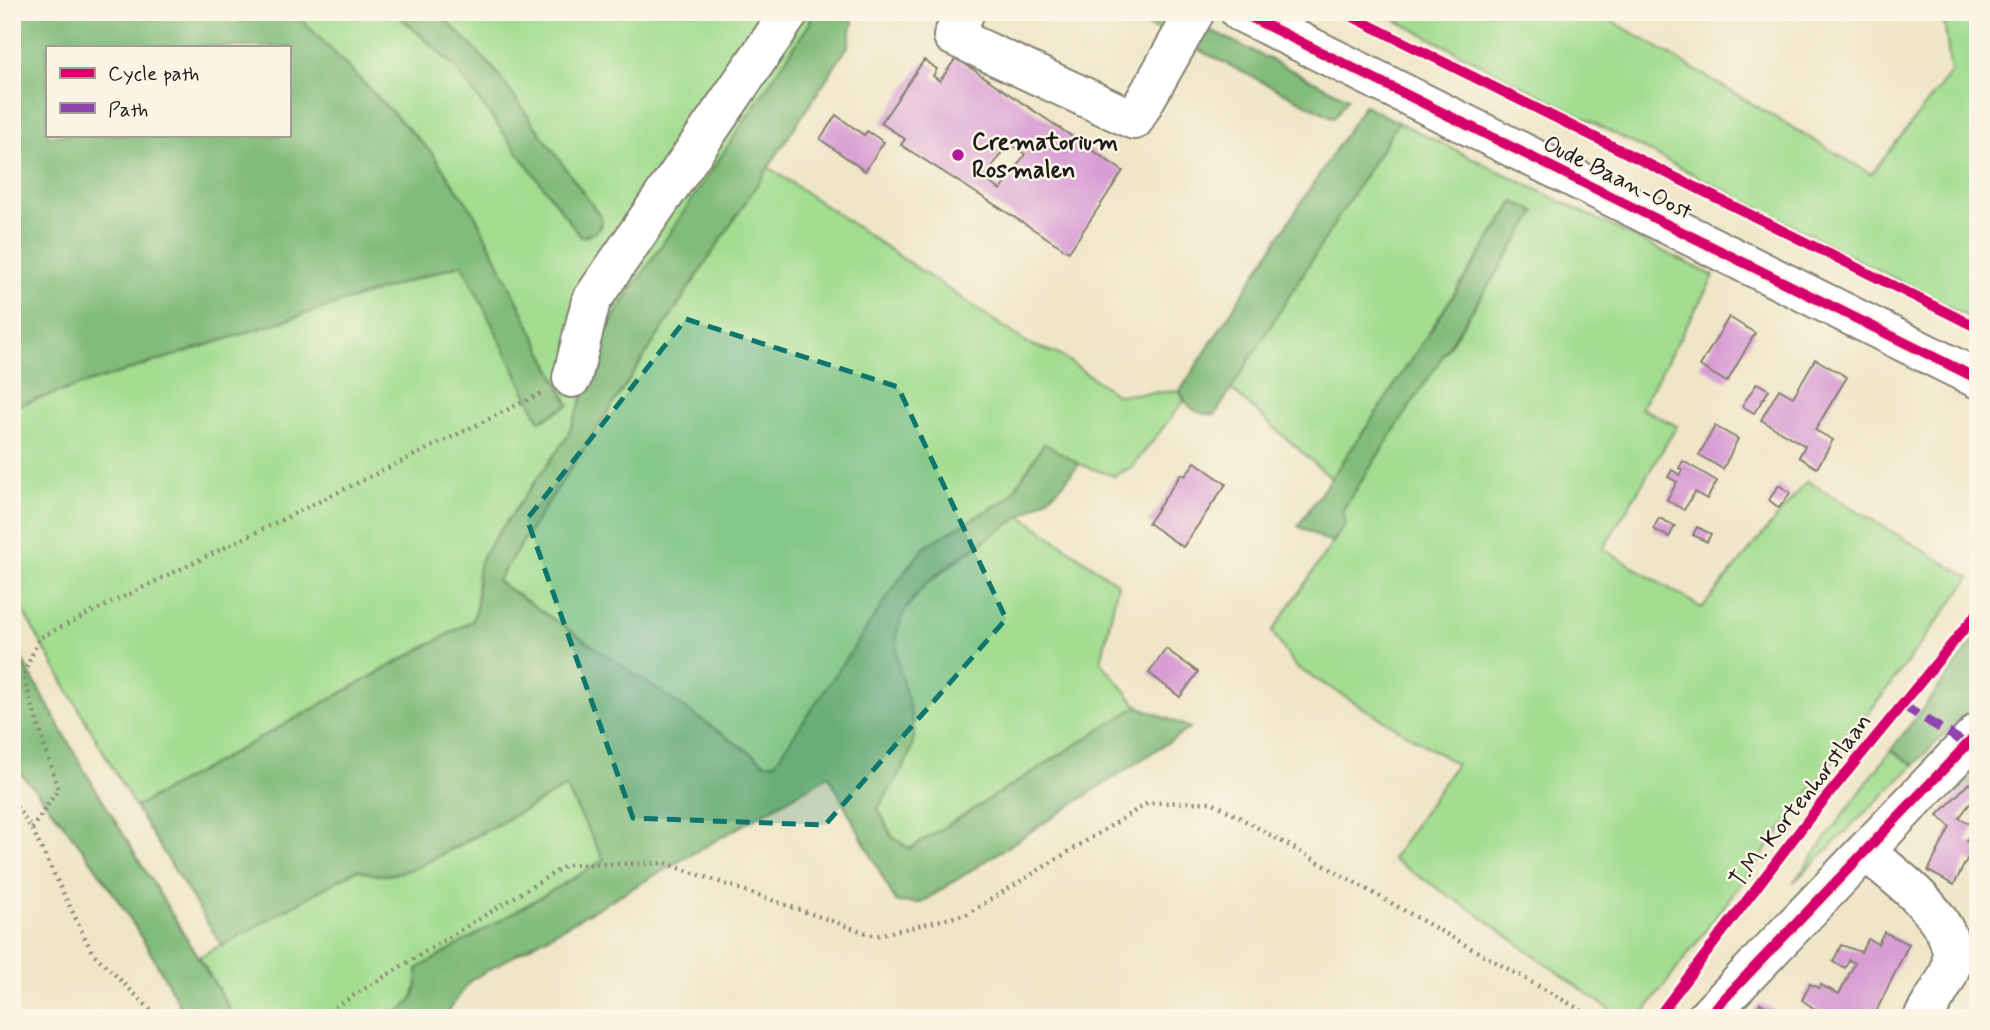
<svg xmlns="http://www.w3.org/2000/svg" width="1990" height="1030" font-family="Mynerve,sans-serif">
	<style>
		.green { fill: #a2dd90; stroke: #5f7c56; stroke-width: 2 }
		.forest { fill: #81bc7a; stroke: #4e6c4b; stroke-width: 2; fill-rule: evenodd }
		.building { fill: #d89ed4; fill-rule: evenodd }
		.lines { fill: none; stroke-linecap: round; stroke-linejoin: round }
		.minor-casing { stroke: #868172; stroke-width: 42 }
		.path { stroke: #868172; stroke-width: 4.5; stroke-dasharray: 2 5; stroke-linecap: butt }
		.minor { stroke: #fff; stroke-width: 38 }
		.quiet { stroke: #8e44ad; stroke-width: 9; stroke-dasharray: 18 9; stroke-linecap: butt }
		.cycleway-casing { stroke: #fcf5e5; stroke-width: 15 }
		.cycleway { stroke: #d6006c; stroke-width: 10 }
		.marked { fill: #0f766e; fill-opacity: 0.2; stroke: #0f766e; stroke-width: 5; stroke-dasharray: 14 9; stroke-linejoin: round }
		.poi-dot { fill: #b5179e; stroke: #fcf5e5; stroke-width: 2.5 }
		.labels { text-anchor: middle; stroke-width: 5; stroke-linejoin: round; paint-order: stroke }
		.poi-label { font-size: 24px; font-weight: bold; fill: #1c1c1c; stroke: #fcf5e5; text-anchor: start }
		.street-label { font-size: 24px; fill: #1c1c1c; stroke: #fcf5e5 }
	</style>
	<rect width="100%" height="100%" fill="#fcf5e5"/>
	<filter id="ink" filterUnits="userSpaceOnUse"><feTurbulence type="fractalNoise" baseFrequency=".0143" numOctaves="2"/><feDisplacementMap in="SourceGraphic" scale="14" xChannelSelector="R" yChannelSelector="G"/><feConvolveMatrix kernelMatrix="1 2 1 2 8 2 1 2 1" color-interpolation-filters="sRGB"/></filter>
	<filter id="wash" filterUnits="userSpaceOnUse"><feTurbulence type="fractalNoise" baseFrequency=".00686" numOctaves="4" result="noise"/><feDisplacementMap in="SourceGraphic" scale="28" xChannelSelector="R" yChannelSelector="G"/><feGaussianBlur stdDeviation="1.57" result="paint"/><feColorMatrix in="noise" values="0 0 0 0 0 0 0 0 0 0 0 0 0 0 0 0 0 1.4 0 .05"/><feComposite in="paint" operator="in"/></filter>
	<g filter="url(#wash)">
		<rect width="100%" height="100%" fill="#efe6c8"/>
		<!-- green -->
		<path class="green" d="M294,12H395L453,65L581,237L588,236L601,227L602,219L494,69L438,12H812L810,23L591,351L582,399L567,437L482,557C472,583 483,596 472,621L135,807L12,592V407L463,264L540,421L569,405L474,213L431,152Z
			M1380,12H1597L1871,174L1951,73L1943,12H1978V322Z
			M1398,122L1714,276L1641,408L1677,426L1603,549L1702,608L1807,481L1970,578L1640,1018H1621L1476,913L1392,859L1456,764L1296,667L1272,632L1346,523L1342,511L1536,212L1514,202L1377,412L1331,478L1231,389Z
			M768,167L1029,344L1060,355L1117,395L1180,391L1184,401L1132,467L1114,476L1079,464L1044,444L1009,498L927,545L908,566L781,757L775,763H766L497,581Z
			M1020,515L1118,584L1101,662L1138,706L909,849L892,836L878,808L911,751L895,636L903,614L925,585Z
			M1891,750L1914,765L1793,883Z
			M566,787L604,860L417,969C419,995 411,1006 389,1018H235L199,957L359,869L453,849Z"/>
		<!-- forest -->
		<path class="forest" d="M12,12H294L431,152L474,213L569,405L540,421L462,264L12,407ZM47,47H289V135H47Z
			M395,12H438L494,69L602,219L596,232L581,237L453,65Z
			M812,12H850L853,22L848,46L497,581L765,763H775L909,566L927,545L1009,498L1044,443L1079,464C1072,472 1066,482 1058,489C1017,526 924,566 902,617C885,657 911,691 914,731C915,758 891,786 878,808L891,836L910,849L1138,706L1190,728L921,903L896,902L829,776L471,980L443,1018H389C411,1006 419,995 417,969L604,860L566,787L418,867C397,874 379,880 358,869L222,946L135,807L472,621C483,596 472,583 482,556L567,437L582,399L591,351L810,23Z
			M1120,12H1172L1178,15L1168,36Z
			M1204,27L1348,98L1334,118L1193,47Z
			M1364,105L1398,122L1215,415C1197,414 1187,409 1180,391Z
			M1515,202L1536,212L1342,511L1346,523L1331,543L1298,526L1377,412Z
			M1978,636V701L1914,765L1891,750Z
			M12,642L86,773L235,1018H186C140,927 82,839 12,764Z
			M1968,762L1978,766V799L1945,785Z"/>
		<g id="blocks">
			<!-- building -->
			<path class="building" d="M956,58L1123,171L1069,252L901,145L905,139L881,123L924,60L937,69L933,76L940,81ZM1008,143L1025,154L1001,190L984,179Z
				M836,115L864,135L867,131L884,142L865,171L820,139Z
				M1729,317L1755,333L1727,382L1700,366Z
				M1815,359L1847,377L1815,430L1833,440L1817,468L1799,457L1805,446L1761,420L1779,389L1793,397Z
				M1757,383L1769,390L1754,413L1742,406Z
				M1715,426L1738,439L1723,469L1699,455Z
				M1683,461L1717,481L1707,499L1695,492L1684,510L1667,500L1677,482L1668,477L1672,470L1680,475L1683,470L1679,468Z
				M1195,462L1226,484L1183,547L1148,523L1181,474L1185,476Z
				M1779,485L1790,493L1779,508L1769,500Z
				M1659,518L1675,526L1669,537L1653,529Z
				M1697,527L1711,534L1707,542L1693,535Z
				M1166,649L1198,672L1180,697L1149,673Z
				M1969,783L1978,793L1959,818L1974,826L1966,841L1978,847V860L1976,863L1967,859L1954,885L1928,871L1950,827L1938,815Z
				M1884,932L1909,944L1873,1018H1828L1802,1000L1810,984L1819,988L1821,985L1839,994L1855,963L1849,960L1845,968L1833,962L1841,945L1861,952L1868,939L1878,944Z
				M1760,1003L1776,1011L1773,1018L1753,1012Z"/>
		</g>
	</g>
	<g filter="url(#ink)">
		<use href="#blocks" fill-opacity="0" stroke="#868172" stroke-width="2"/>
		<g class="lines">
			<defs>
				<path id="minor" d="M965,12L953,36L1134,120L1195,12
					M1240,12L1978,379
					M572,378L591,301L790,12
					M1866,852C1895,876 1960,921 1951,965C1949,979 1930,1004 1923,1018
					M1706,1018L1978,733"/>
			</defs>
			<!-- minor casing -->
			<use href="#minor" class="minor-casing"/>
			<!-- path -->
			<path class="path" d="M12,801L32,829L92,952L159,1018
				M32,829L58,789L23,676L39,638L544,392
				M317,1018L567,865L665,863L875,936L967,914L1148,803L1212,802L1595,1018"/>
			<!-- minor -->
			<use href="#minor" class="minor"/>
			<!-- quiet -->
			<path class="quiet" d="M1902,705L1978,751"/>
			<defs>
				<path id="cycleway" d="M1240,12L1978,379
					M1343,12L1978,328
					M1657,1018L1811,816L1978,612
					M1706,1018L1978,733"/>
			</defs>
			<!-- cycleway casing -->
			<use href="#cycleway" class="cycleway-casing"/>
			<!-- cycleway -->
			<use href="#cycleway" class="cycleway"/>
		</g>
	</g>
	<!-- marked area -->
	<path class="marked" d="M686,319L898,387L1006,619L825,825L633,818L527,519Z"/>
	<!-- markers -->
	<circle class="poi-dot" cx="958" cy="155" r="7"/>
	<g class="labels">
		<!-- poi labels -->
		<g class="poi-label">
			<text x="972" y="149">Crematorium<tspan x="972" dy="28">Rosmalen</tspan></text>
		</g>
		<!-- street labels -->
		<g class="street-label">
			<text transform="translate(1618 177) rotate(26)" y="8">Oude Baan-Oost</text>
			<text transform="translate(1800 800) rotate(-52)" y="8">T.M. Kortenhorstlaan</text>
		</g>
	</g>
	<!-- margin -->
	<rect width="1990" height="1030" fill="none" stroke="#fcf5e5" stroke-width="42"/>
	<!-- legend -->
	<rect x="46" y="46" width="245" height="91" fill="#fcf5e5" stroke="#a29e95" stroke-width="2"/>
	<rect x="60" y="68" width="35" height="10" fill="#d6006c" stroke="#a29e95" stroke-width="2"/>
	<text x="108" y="80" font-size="21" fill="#1c1c1c">Cycle path</text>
	<rect x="60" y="103" width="35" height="10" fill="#8e44ad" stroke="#a29e95" stroke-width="2"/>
	<text x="108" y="116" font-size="21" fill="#1c1c1c">Path</text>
</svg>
